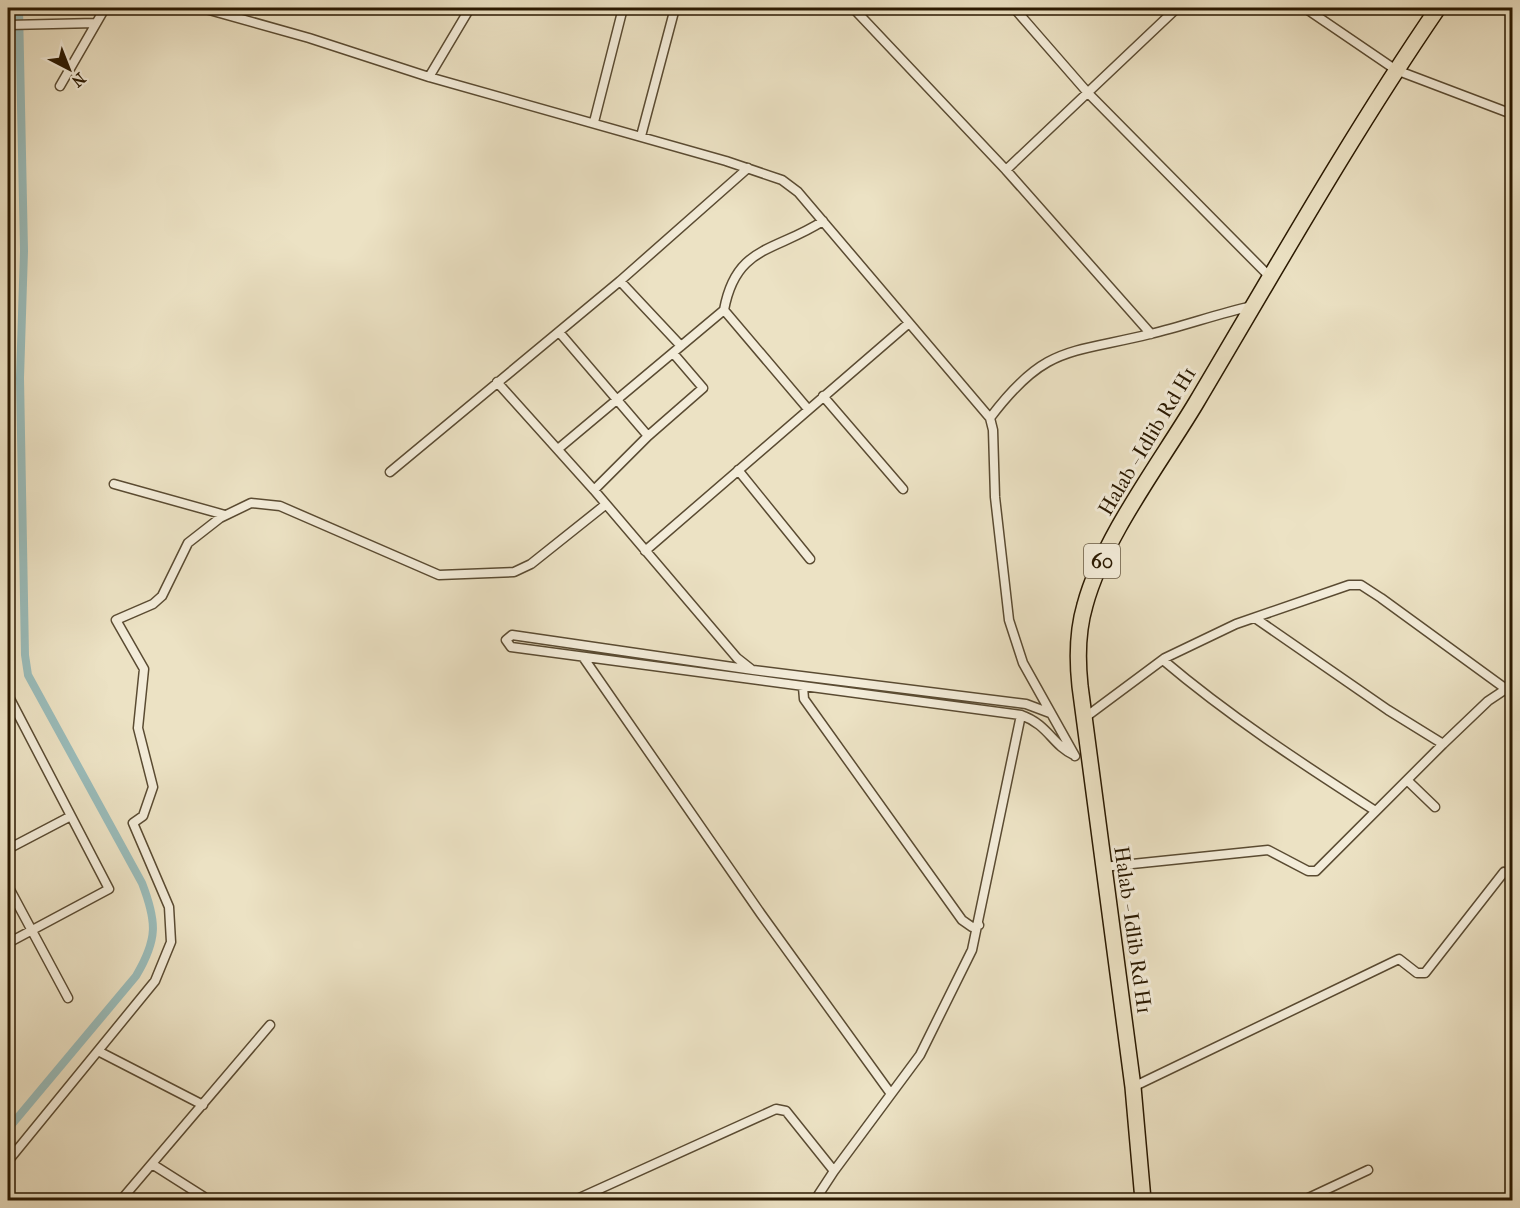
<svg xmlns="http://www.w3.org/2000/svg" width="1520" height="1208" font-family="'IM FELL French Canon',serif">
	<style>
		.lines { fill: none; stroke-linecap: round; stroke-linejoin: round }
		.canal { stroke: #9abcba; stroke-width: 8 }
		.street-casing { stroke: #5a4b32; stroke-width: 11 }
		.highway-casing { stroke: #2a1901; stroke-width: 18 }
		.street { stroke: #f3ecd9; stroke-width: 8 }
		.highway { stroke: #ece2c4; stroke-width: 15 }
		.labels { text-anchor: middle; stroke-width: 6; stroke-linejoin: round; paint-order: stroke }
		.shield { fill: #f3ecd9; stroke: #665842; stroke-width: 1.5 }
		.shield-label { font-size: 20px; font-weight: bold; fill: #2a1901 }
		.street-label { font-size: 21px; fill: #2a1901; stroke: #f3ecd9 }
	</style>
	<rect width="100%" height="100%" fill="#ece2c4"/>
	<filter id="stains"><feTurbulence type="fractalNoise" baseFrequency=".00333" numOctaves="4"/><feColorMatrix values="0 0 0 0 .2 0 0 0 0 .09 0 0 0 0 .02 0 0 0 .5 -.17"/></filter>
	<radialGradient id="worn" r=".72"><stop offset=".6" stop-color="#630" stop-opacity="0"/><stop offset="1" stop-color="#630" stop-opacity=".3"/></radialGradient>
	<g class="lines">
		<!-- canal -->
		<path class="canal" d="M8,1129L136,976C158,939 157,922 142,883L28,675L25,655L20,378L24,251L19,8"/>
		<defs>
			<path id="street" d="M202,8L309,38L429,77L726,161L782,180L798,192L990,418
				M853,8L1006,170L1151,334
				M1014,8L1088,93L1269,276
				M1305,8L1396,70L1512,114
				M8,25L96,23
				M429,77L470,8
				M60,86L105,8
				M594,122L623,8
				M641,136L675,8
				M1006,170L1177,8
				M620,281L681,346
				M724,310L808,409
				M559,332L648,436
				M497,382L594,490L737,658L751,669
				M823,396L903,489
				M558,449L724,310C736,245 775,252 823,221
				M738,470L810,559
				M390,472L620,281L748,168
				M114,484L225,515
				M594,490L648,436L703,388L673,353
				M645,551L909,323
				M1255,618L1388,710L1443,744L1488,701L1512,685
				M583,657L761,914L891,1094
				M1163,660C1229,716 1301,763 1374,810
				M803,687L804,699L962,920L972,927L979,925
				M8,695L109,889L8,943
				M1050,713L1026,704L753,670L512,635L506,640L511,647L1021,715C1049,725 1052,745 1074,755
				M1083,719L1165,658L1236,624L1349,585H1361L1381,598L1506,689
				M1075,756L1023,663L1009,620L995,497L993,430L990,418C1045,345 1069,354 1150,334C1184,326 1217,314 1252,306
				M1408,781L1435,807
				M8,849L71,816
				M1103,867L1268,850L1308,871H1316C1358,829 1400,787 1443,744
				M8,886L68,998
				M98,1051L203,1105
				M1133,1087L1399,959L1417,973H1425L1504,872L1512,876
				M8,1161L155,981L171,942L169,907L133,823L143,816L153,787L138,728L144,669L116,620L153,604L162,596L188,543L220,518L251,503L280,506L439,575L514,572L531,564L605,505
				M152,1164L204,1197L203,1200
				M121,1200L270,1025
				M575,1200L776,1109L786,1111L834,1171
				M815,1200L834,1171L920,1055L972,950L1021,715
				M1304,1200L1368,1170"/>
			<path id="highway" d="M1143,1200L1133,1087L1080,686C1077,658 1077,632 1085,605C1103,538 1160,463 1196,403C1275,270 1351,135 1438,8"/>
		</defs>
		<!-- street casing -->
		<use href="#street" class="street-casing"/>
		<!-- highway casing -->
		<use href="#highway" class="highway-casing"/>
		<!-- street -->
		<use href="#street" class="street"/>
		<!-- highway -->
		<use href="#highway" class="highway"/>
	</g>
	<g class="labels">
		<!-- shield labels -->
		<rect class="shield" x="1084" y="544" width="36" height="34" rx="4.5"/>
		<g class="shield-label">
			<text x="1102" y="568">60</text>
		</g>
		<!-- street labels -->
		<g class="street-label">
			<text transform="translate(1147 441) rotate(-59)" y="7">Halab - Idlib Rd H1</text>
			<text transform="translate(1133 930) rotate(82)" y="7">Halab - Idlib Rd H1</text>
		</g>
	</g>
	<!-- margin -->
	<rect width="1520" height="1208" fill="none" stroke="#ece2c4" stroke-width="30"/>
	<rect x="9" y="9" width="1502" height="1190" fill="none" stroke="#2a1901" stroke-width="3"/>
	<rect x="15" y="15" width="1490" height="1178" fill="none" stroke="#2a1901" stroke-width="1.5"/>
	<!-- north arrow -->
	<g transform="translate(69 69) rotate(138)" stroke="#f3ecd9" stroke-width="4.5" paint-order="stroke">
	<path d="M0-4.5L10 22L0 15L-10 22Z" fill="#2a1901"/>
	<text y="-9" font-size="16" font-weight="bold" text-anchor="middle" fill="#2a1901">N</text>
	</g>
	<rect width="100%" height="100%" filter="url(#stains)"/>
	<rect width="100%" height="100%" fill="url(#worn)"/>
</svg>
